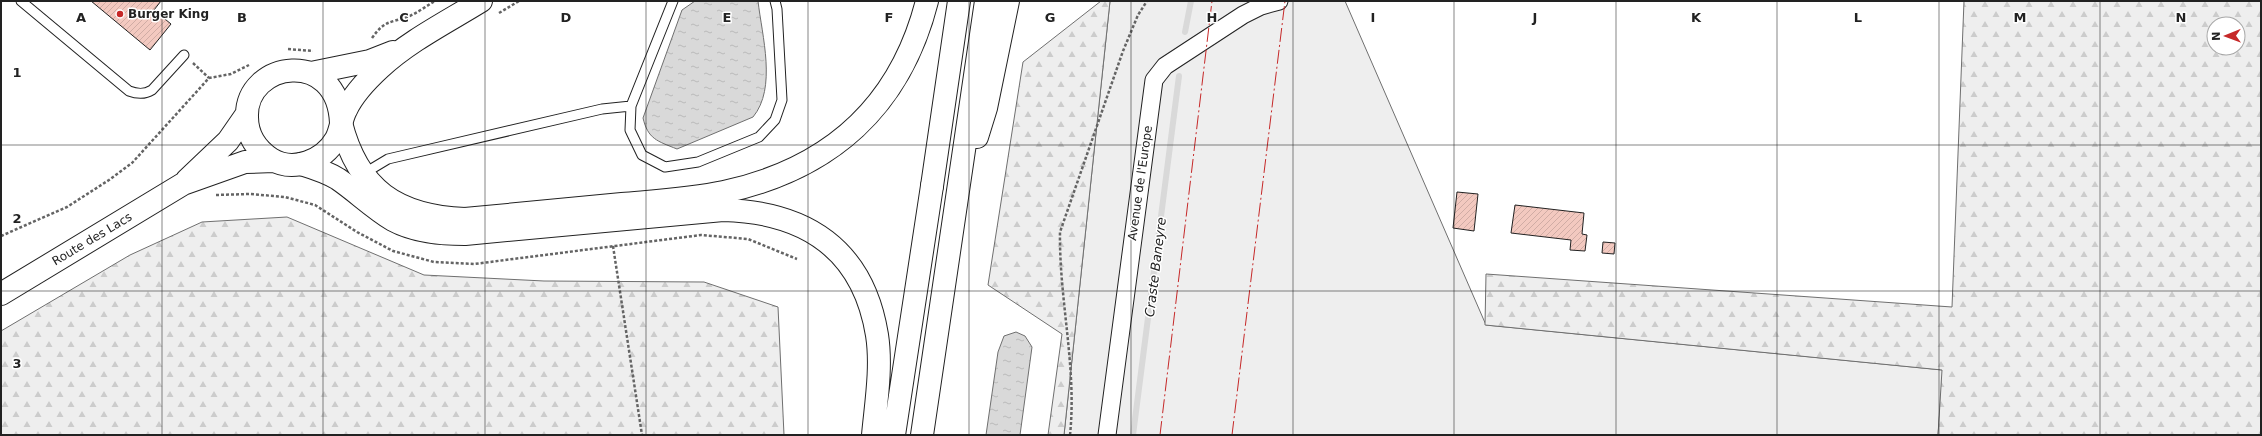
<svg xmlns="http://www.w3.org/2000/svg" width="2262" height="436" font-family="'DejaVu Sans',sans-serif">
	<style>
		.green { fill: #eee; stroke: #6f6f6f }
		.forest { fill: url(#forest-firs); stroke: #6f6f6f; fill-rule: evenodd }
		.water { fill: url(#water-ripples); stroke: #6f6f6f }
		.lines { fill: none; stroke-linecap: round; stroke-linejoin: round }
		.stream { stroke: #d9d9d9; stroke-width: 6 }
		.building { fill: url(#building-hatch); stroke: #222 }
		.service-casing { stroke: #222; stroke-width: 11 }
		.minor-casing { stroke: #222; stroke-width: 19 }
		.secondary-casing { stroke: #222; stroke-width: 24 }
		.trunk-casing { stroke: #222; stroke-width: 24 }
		.motorway-casing { stroke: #222; stroke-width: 24 }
		.path { stroke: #646464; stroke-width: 2.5; stroke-dasharray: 3 2; stroke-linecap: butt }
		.service { stroke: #fff; stroke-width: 9 }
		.minor { stroke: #fff; stroke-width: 17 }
		.secondary { stroke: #fff; stroke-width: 22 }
		.trunk { stroke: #fff; stroke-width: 22 }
		.motorway { stroke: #fff; stroke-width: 22 }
		.power { stroke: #c62828; stroke-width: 1; stroke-dasharray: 14 3 2 3; stroke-linecap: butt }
		.grid { fill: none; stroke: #222; stroke-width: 1; stroke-opacity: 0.55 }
		.poi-dot { fill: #c62828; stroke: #fff; stroke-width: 1.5 }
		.labels { text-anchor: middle; stroke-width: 3; stroke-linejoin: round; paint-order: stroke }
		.poi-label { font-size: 12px; font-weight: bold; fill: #222; stroke: #fff; text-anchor: start }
		.street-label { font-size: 12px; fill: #222; stroke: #fff }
		.water-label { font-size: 13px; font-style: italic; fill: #222; stroke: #fff }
		.grid-label { font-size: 13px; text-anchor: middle; font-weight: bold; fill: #222; stroke: #fff; stroke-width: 3; stroke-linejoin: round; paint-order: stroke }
	</style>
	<defs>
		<pattern id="forest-firs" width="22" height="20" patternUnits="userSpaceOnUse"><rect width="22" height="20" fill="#eee"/><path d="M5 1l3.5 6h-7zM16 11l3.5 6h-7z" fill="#ccc"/></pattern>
		<pattern id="water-ripples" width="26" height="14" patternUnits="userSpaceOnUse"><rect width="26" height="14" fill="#d9d9d9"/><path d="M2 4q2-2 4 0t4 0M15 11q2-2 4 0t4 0" fill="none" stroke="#bababa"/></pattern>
		<pattern id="building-hatch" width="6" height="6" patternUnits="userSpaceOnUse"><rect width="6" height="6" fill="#f3c9c0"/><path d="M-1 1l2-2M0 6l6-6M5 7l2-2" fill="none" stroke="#d0aca5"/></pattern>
	</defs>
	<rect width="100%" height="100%" fill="#fff"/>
	<!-- green -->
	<path class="green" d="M1110,1H1345L1486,325L1943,370L1938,435H1064Z"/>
	<!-- forest -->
	<path class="forest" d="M1101,1H1110L1064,435H1048L1062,334L988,285L1023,62Z
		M1964,1H2261V435H1938L1942,370L1485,325L1486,274L1952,307ZM2214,24H2238V48H2214Z
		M287,217L424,275L544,281L704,282L778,307L784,435H1V331L130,255L202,222Z"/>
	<!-- water -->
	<path class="water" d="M695,1H758C762,36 777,88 753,117L677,149C657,141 648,139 643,118L682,10Z
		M1016,332L1025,336L1032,347L1020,435H986L998,352L1004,336Z"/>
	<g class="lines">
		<!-- stream -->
		<path class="stream" d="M1185,32L1191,1
			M1133,435L1179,76"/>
	</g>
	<!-- building -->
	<path class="building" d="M91,1H161L154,10L171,24L150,50Z
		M1457,192L1478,194L1474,231L1453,228Z
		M1515,205L1584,213L1582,234L1587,235L1585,251L1570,250L1571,240L1511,233Z
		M1603,242L1615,243L1614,254L1602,253Z"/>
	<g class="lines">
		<defs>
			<path id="service" d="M21,1L129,91C137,94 144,95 152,90L184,55
				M673,1L631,106L630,130L642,155L665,167L698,162L759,137L775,120L782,100L777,9L775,1
				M363,174L388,159L602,109L631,106"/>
			<path id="minor" d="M1107,435L1154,80L1165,66L1243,15L1261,6L1279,1"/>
			<path id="secondary" d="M311,73L370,61L393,52
				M341,123C338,47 245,61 247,117C247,135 256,149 271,159C294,173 324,160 336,139C341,130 341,119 346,110C353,95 368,79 380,68C409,41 447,22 481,1
				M187,180L228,141L246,115
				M1,294L183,184L245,162L274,161"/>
			<path id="trunk" d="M977,137L986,108L1008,1
				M301,164C314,168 327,172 338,179C357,192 373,208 393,220C415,232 441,234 465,234L723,210C806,212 863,249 877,335C882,367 876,403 873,435
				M894,435L932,186
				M922,435L986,1"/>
			<path id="motorway" d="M341,123C358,190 397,216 465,219C517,214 569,209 622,204C655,201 691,199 724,192C830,169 900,107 927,1
				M932,186L959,1"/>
		</defs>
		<!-- service casing -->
		<use href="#service" class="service-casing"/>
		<!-- minor casing -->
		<use href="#minor" class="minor-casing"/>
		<!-- secondary casing -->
		<use href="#secondary" class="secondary-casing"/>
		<!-- trunk casing -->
		<use href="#trunk" class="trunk-casing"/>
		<!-- motorway casing -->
		<use href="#motorway" class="motorway-casing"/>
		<!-- path -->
		<path class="path" d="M499,13L519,1
			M372,38C384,21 389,23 407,17C416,14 426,6 435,1
			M288,49L313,51
			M193,63L209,78
			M216,195L250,194L285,197L315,205L357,232L393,251L434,262L474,264L701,235L748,239L797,259
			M1,236L67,207L109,180L132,163L209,78L231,74L249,65
			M613,246L642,435
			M1070,435C1077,367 1059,300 1060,232L1123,51L1138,15L1147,1"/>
		<!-- service -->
		<use href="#service" class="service"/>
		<!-- minor -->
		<use href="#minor" class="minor"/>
		<!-- secondary -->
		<use href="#secondary" class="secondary"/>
		<!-- trunk -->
		<use href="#trunk" class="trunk"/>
		<!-- motorway -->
		<use href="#motorway" class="motorway"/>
		<!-- power -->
		<path class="power" d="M1160,435L1212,1
			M1232,435L1285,1"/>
	</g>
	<!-- grid -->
	<path class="grid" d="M162,1V435M323,1V435M485,1V435M646,1V435M808,1V435M969,1V435M1131,1V435M1293,1V435M1454,1V435M1616,1V435M1777,1V435M1939,1V435M2100,1V435M1,145H2261M1,291H2261"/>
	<!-- markers -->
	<circle class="poi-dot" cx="120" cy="14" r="4"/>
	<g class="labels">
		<!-- poi labels -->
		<g class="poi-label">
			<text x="128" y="18">Burger King</text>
		</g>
		<!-- street labels -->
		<g class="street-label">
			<text transform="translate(1140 183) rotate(-82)" y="4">Avenue de l'Europe</text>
			<text transform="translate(92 239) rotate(-31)" y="4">Route des Lacs</text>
		</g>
		<!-- water labels -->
		<g class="water-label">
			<text transform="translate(1155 267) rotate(-83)" y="5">Craste Baneyre</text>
		</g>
	</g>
	<g class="grid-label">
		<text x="81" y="22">A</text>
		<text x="242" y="22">B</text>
		<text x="404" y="22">C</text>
		<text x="566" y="22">D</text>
		<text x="727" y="22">E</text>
		<text x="889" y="22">F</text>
		<text x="1050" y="22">G</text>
		<text x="1212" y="22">H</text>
		<text x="1373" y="22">I</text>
		<text x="1535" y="22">J</text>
		<text x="1696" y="22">K</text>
		<text x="1858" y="22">L</text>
		<text x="2020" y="22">M</text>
		<text x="2181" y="22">N</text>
		<text x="17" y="77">1</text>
		<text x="17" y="223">2</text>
		<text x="17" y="368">3</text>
	</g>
	<!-- border -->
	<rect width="2262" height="436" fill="none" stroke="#222222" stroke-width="4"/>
	<!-- north arrow -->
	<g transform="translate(2226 36) rotate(269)"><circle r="19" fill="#ffffff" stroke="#a7a7a7"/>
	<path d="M0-3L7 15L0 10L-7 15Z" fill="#c62828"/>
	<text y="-6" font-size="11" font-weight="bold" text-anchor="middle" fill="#222222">N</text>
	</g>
</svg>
